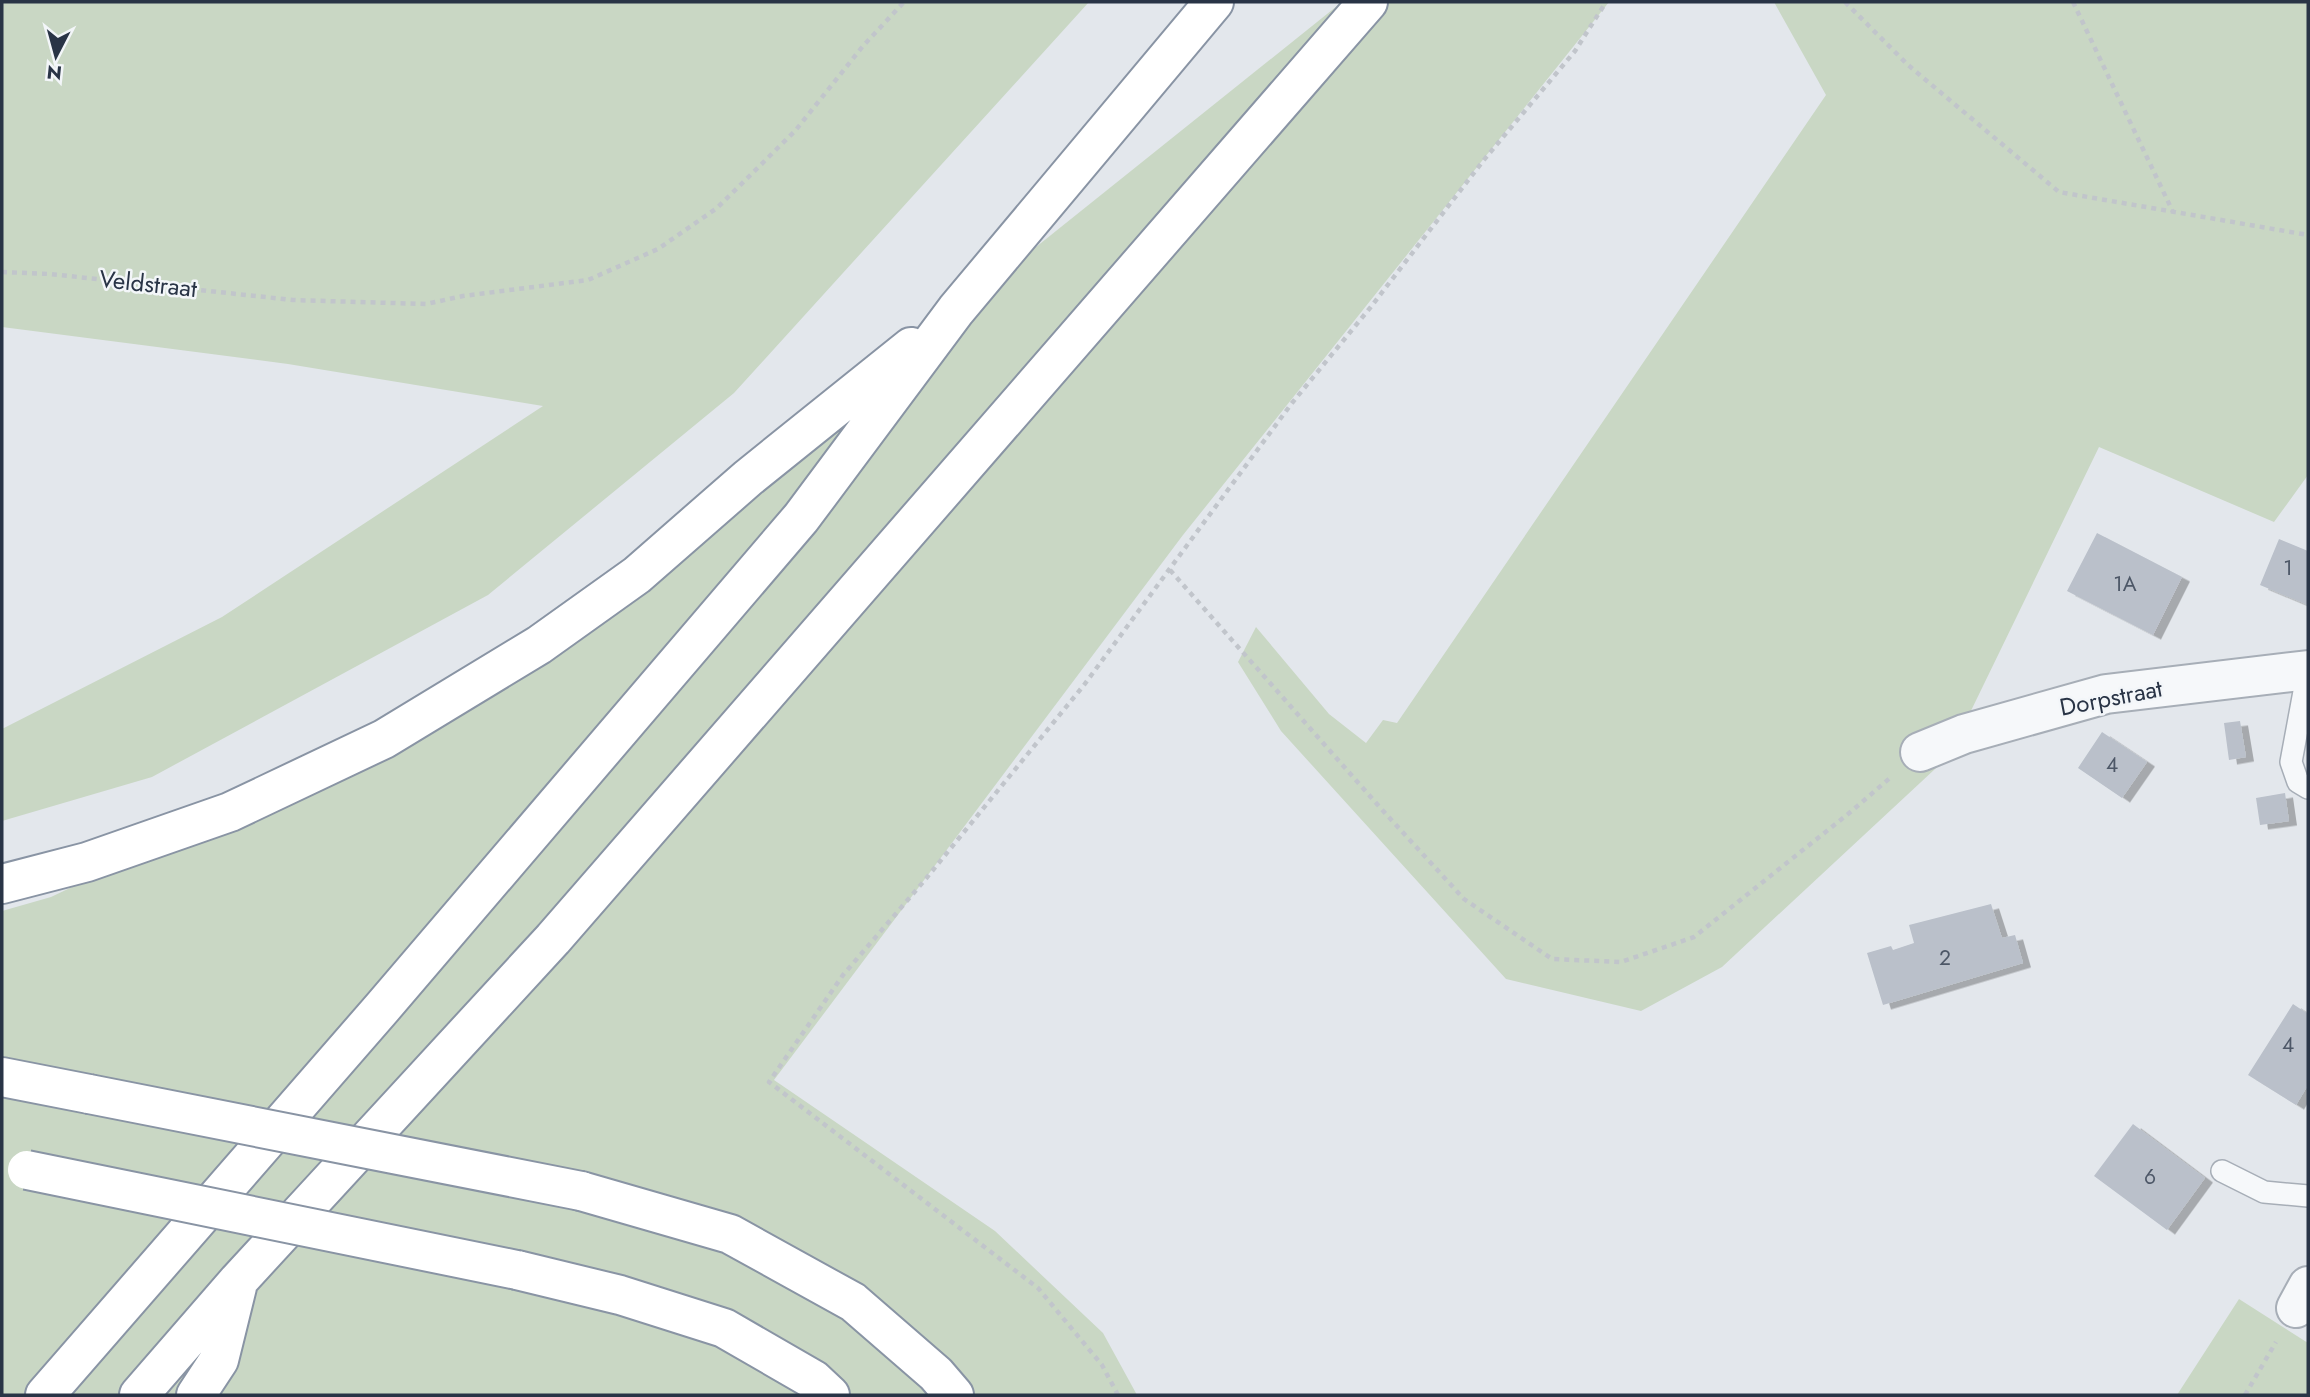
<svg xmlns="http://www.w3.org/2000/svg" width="2310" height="1397" font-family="Jost,sans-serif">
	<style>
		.green { fill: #c9d7c4 }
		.building { fill: #bac0ca; filter: url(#shadow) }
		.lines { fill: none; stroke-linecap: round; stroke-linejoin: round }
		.service-casing { stroke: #a7aeb7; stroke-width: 24 }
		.minor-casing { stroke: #a7aeb7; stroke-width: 42 }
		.motorway-casing { stroke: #8994a4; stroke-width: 42 }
		.path { stroke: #c1c5cb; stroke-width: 4.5; stroke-dasharray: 5 5; stroke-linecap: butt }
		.service { stroke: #f6f8fa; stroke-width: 21 }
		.minor { stroke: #f6f8fa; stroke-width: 38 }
		.motorway { stroke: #fff; stroke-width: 38 }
		.motorway-bridge-casing { stroke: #8994a4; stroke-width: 42; stroke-linecap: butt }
		.motorway-bridge { stroke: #fff; stroke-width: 38 }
		.labels { text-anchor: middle; stroke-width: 5; stroke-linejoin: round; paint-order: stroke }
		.number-label { font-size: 21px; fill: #4d5767 }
		.street-label { font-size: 24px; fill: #293446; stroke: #f3f6f9 }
	</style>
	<defs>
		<filter id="shadow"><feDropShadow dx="8" dy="4.5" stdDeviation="0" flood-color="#0004"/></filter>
	</defs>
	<rect width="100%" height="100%" fill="#e3e7ec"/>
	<!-- green -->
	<path class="green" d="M2,2H1089L734,393L488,595L152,777L2,821V729L222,617L543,406L288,364L2,327Z
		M1342,2H1609L1183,535L774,1080L995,1231L1103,1333L1137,1395H2V911L51,897L230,812L539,645Z
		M1774,2H2308V475L2274,522L2099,447L1949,756L1722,967L1641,1011L1506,979L1281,731L1238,662L1256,627L1329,714L1366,743L1383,720L1397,723L1826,95Z
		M2239,1299L2308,1343V1395H2177Z"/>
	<!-- building -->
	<path class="building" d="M2097,533L2182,577L2153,635L2067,591Z
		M2279,539L2308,551V605L2260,585Z
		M2240,721L2246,757L2229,760L2224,723Z
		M2102,732L2147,762L2122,798L2078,768Z
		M2285,793L2289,821L2260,825L2256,798Z
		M1991,904L2002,938L2015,935L2023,963L1883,1005L1867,953L1891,946L1893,950L1914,943L1909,925Z
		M2293,1004L2308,1014V1085L2296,1105L2248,1075Z
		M2133,1124L2205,1178L2167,1230L2094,1176Z"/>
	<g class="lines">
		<defs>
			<path id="service" d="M2308,670L2291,762L2298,782L2308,788
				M2222,1171L2264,1192L2308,1196"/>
			<path id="minor" d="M1920,752L1964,734L2106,694L2308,670
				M2296,1308L2308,1286"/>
			<path id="motorway" d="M2,884L87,862L230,812L384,739L539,645L637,575L748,478L911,347
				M2,1077L89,1094
				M581,1191L730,1234L853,1302L936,1374L954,1395
				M517,1270L620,1295L724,1328L814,1380L830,1395
				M45,1395L382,1008L801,518L956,310L1214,2
				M139,1395L238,1281L553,939L1368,2
				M196,1395L219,1360L237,1287"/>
		</defs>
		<!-- service casing -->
		<use href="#service" class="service-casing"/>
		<!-- minor casing -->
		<use href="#minor" class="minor-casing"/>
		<!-- motorway casing -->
		<use href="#motorway" class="motorway-casing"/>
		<!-- path -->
		<path class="path" d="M1845,2L1908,65L2059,192L2308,235
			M2073,2L2173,212
			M2,272L50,274L293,300L426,304L463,296L588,280L658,249L717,208L795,131L863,46L904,2
			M1170,570L1385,813L1464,899L1552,959L1621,962L1694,937L1848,814L1890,778
			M1118,1395L1102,1365L1038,1288L769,1082L843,975L924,881L1084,685L1292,403L1370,308L1483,161L1575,51L1606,2
			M2245,1395L2276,1342"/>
		<!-- service -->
		<use href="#service" class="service"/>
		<!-- minor -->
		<use href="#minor" class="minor"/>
		<!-- motorway -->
		<use href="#motorway" class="motorway"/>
		<defs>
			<path id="motorway-bridge" d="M89,1094L581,1191
				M27,1170L517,1270"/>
		</defs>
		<!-- motorway-bridge casing -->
		<use href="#motorway-bridge" class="motorway-bridge-casing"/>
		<!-- motorway-bridge -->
		<use href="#motorway-bridge" class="motorway-bridge"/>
	</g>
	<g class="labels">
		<!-- number labels -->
		<g class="number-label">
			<text x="2288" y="575">1</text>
			<text x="2125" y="591">1A</text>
			<text x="2112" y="772">4</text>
			<text x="1945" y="965">2</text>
			<text x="2288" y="1052">4</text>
			<text x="2150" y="1184">6</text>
		</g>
		<!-- street labels -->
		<g class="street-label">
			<text transform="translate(148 284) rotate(6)" y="8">Veldstraat</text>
			<text transform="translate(2111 698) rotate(-11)" y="8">Dorpstraat</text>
		</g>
	</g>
	<!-- border -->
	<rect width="2310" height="1397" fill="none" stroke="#293446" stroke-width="7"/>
	<!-- north arrow -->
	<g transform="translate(56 56) rotate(186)" stroke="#f3f6f9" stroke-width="5" paint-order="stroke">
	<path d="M0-5L12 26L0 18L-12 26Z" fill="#293446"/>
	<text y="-10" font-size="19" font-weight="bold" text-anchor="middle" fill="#293446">N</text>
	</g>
</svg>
